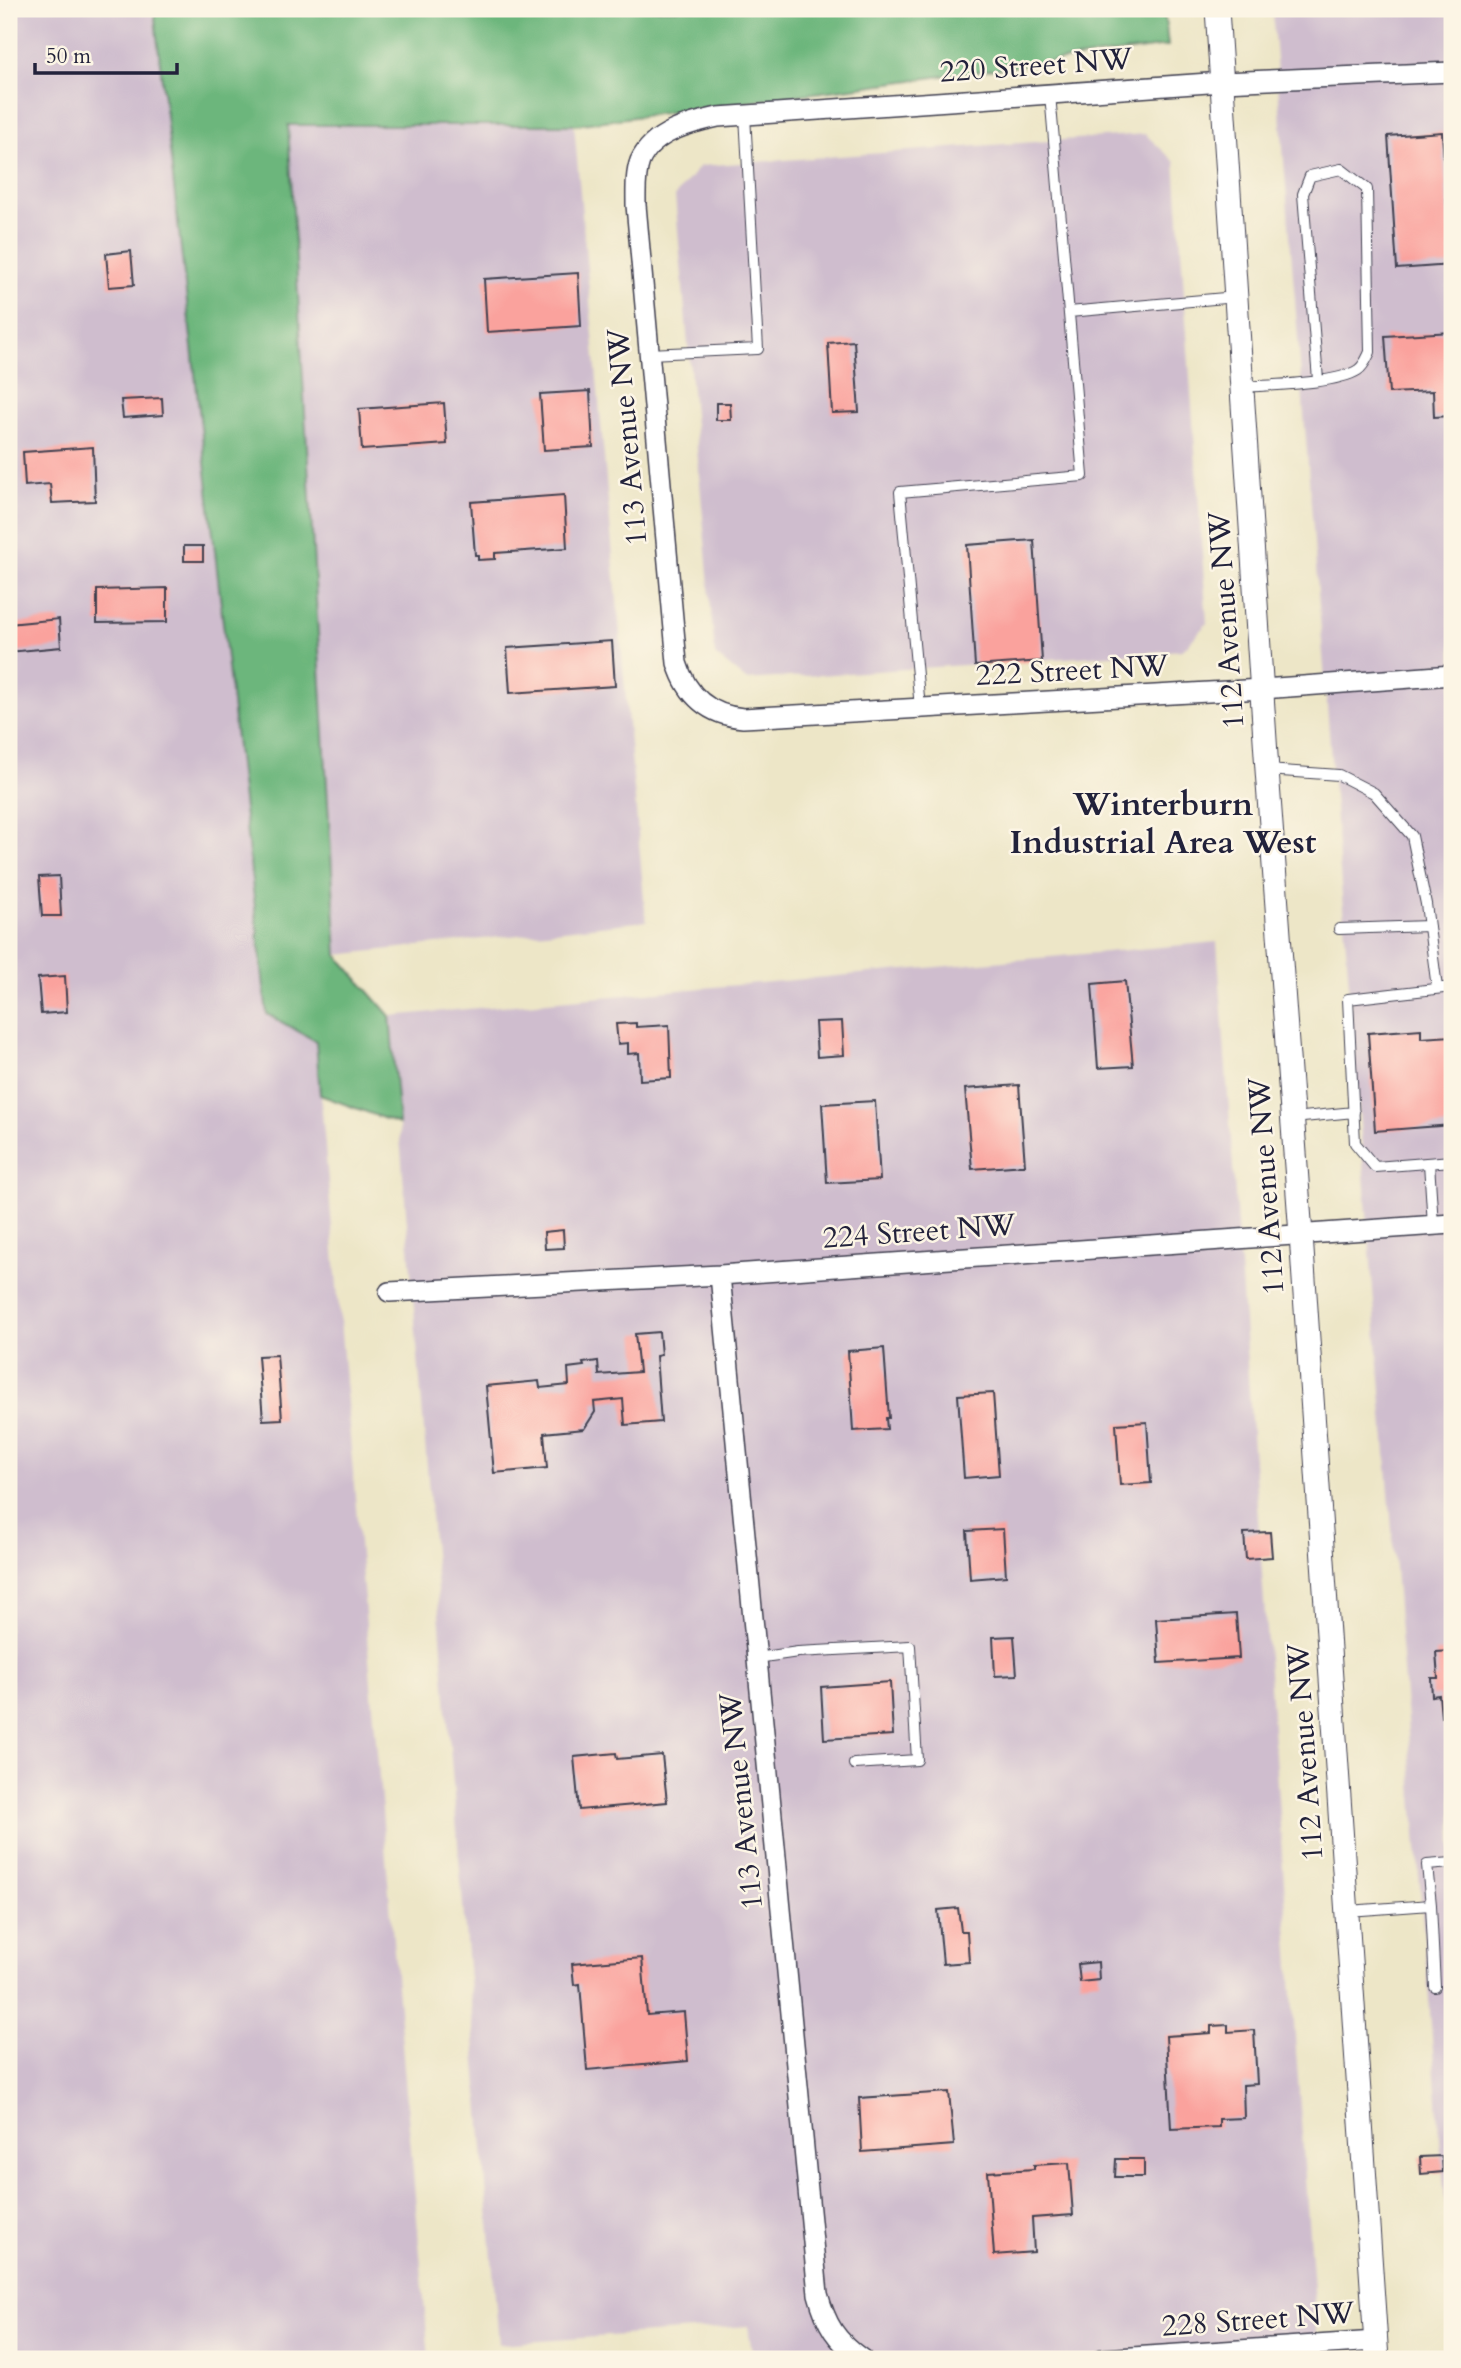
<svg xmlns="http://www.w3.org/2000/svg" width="1461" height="2368" font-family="Cardo,serif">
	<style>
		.industrial { fill: #cfbdce }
		.forest { fill: #6cb67c; stroke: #476c5c; stroke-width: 2 }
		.building { fill: #faa29d }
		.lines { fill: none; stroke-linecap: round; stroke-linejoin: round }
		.service-casing { stroke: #403f50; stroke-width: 12 }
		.minor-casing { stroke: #403f50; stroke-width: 22 }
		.tertiary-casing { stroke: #403f50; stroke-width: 25 }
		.service { stroke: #fff; stroke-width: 10 }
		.minor { stroke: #fff; stroke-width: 19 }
		.tertiary { stroke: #fff; stroke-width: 23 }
		.labels { text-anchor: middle; stroke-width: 5; stroke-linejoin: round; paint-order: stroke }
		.street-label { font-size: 30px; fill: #22223b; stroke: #fcf5e5 }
		.quarter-label { font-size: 33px; font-weight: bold; fill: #22223b; stroke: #fcf5e5 }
	</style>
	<rect width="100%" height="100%" fill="#fcf5e5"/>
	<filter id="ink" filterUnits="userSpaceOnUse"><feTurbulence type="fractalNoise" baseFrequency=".0143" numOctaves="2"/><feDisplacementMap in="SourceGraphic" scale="14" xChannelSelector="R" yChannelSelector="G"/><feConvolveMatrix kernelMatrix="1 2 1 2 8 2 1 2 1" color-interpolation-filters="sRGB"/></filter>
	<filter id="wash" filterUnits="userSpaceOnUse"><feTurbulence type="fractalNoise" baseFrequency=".00686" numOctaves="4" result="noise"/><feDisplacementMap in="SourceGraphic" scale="28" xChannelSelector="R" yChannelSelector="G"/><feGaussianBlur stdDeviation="1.57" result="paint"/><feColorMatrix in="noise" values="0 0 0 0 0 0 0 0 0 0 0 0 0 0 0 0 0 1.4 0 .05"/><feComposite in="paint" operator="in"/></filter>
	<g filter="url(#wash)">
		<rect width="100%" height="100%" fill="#ede6c7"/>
		<!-- industrial -->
		<path class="industrial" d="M9,9H154L267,1014L316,1041L429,2359H9Z
			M1272,9H1452V2291Z
			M288,125H574L646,921L337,955Z
			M1145,134L1175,162L1207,623L1183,650L746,680L715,655L675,196L700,166Z
			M1217,942L1318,2359H753L748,2326L499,2344L390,1016Z"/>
		<!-- forest -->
		<path class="forest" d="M154,9H1164L1168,46L574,125H288L337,955L390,1016L399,1124L320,1095L316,1041L267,1014Z"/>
		<g id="blocks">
			<!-- building -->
			<path class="building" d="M1442,132L1451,265L1397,269L1388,136Z
				M131,251L134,285L109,287L106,254Z
				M578,273L581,326L487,332L484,279Z
				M1452,332V416L1434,417L1433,391L1389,393L1385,336Z
				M854,341L859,412L832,413L828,343Z
				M590,391L593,447L544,450L540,394Z
				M162,398L163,415L123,418L121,400Z
				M444,403L447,444L362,450L359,409Z
				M716,403H730L731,420H716Z
				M93,447L95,501L52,503L50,484L25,486L23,452Z
				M564,495L567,548L495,553V559L478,560V555H475L471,502Z
				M1034,540L1042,661L975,666L967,545Z
				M184,546H203V561H184Z
				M167,588V622L97,623V590Z
				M59,619L61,647L9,652V624Z
				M612,641L615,686L510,693L507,648Z
				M59,876L61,916H42L39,877Z
				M65,976L67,1012L41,1014L38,978Z
				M1125,981L1133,1066L1098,1068L1092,984Z
				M842,1021L844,1055L817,1057L815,1022Z
				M636,1023V1027L669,1025L671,1078L640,1080L639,1053L628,1054V1043L618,1044L616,1024Z
				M1421,1029V1038L1452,1036V1125L1375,1131L1368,1033Z
				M1019,1085L1025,1165L972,1169L965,1089Z
				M875,1101L880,1180L827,1183L822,1104Z
				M563,1230L564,1248L545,1249L544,1232Z
				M659,1332L661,1355L656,1356L661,1422L625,1425L623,1399L594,1402L595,1412L584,1429L544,1433L547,1468L494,1473L486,1386L539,1381L540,1388L569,1385L568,1368L584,1366L583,1363L598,1361L599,1375L639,1372L635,1334Z
				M884,1348L889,1418H886L887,1429L853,1431L848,1351Z
				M277,1355L282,1419L263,1420L258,1356Z
				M993,1393L999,1475L964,1478L958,1395Z
				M1147,1422L1151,1483L1120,1485L1116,1424Z
				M1003,1529L1006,1576L970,1579L967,1531Z
				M1270,1532L1272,1557L1246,1559L1244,1533Z
				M1236,1614L1239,1658L1159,1663L1156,1619Z
				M1014,1636L1017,1675L995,1676L993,1637Z
				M1452,1651V1717H1441L1439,1695L1432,1696L1431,1678H1438L1436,1652Z
				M890,1682L893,1735L824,1739L821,1687Z
				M616,1753L617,1759L662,1755L667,1802L579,1810L574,1757Z
				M958,1908L961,1931H967L969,1962L943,1964L938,1910Z
				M642,1958L647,2015L684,2012L688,2061L587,2070L580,1984L574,1985L572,1964Z
				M1098,1962L1099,1980L1080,1982L1078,1964Z
				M1228,2025V2032L1254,2030L1257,2084L1243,2085L1244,2118L1219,2119V2127L1171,2129L1166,2036L1211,2033V2026Z
				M949,2092L954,2145L862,2152L859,2098Z
				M1442,2156L1443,2172L1421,2174L1420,2157Z
				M1116,2159H1144V2177H1115Z
				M1069,2163L1073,2215L1032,2218L1034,2252L994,2255L988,2172L1034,2169V2165Z"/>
		</g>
	</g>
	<g filter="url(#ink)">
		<use href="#blocks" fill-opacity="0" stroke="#403f50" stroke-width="2"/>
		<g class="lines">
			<defs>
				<path id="service" d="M1069,312L1236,297
					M649,354L758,349L745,115
					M1243,387C1271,385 1336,384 1358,370C1364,366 1367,358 1370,352L1367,189L1341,169L1310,176L1303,194L1318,380
					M920,708L900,492L1083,476L1050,94
					M1267,770L1339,775L1374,793L1412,836L1426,904L1437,988
					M1339,929L1429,926
					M1452,987L1348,999L1355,1143L1375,1167L1452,1161
					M1293,1118L1354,1112
					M1429,1163L1433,1225
					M757,1658L798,1652L910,1646L917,1760L854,1764
					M1431,1905L1427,1865L1452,1863
					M1348,1911L1431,1905L1435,1987"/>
				<path id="minor" d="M1452,72L1223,82L718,117C690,123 653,132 640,161C635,174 636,192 636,205L677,663C687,696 709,715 743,718L1262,689L1452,675
					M720,1275L818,2294C826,2324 836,2341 862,2359
					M389,1292L720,1275L1452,1224
					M1102,2359L1376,2341"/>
				<path id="tertiary" d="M1217,9L1267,770L1301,1235L1377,2359"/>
			</defs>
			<!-- service casing -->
			<use href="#service" class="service-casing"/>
			<!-- minor casing -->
			<use href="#minor" class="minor-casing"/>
			<!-- tertiary casing -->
			<use href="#tertiary" class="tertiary-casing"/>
			<!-- service -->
			<use href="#service" class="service"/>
			<!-- minor -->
			<use href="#minor" class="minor"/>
			<!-- tertiary -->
			<use href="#tertiary" class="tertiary"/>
		</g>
	</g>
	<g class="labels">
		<!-- street labels -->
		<g class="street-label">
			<text transform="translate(1036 65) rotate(-4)" y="10">220 Street NW</text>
			<text transform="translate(627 437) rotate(-95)" y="10">113 Avenue NW</text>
			<text transform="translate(1226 620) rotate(-94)" y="10">112 Avenue NW</text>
			<text transform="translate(1072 670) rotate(-3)" y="10">222 Street NW</text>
			<text transform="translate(1266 1186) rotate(-94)" y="10">112 Avenue NW</text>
			<text transform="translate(919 1231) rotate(-4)" y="10">224 Street NW</text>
			<text transform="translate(1305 1752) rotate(-94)" y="10">112 Avenue NW</text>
			<text transform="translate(741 1801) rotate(-96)" y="10">113 Avenue NW</text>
			<text transform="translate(1258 2319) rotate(-4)" y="10">228 Street NW</text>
		</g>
		<!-- quarter labels -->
		<g class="quarter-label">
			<text x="1163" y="815">Winterburn<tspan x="1163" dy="38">Industrial Area West</tspan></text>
		</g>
	</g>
	<!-- margin -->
	<rect width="1461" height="2368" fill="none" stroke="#fcf5e5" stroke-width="35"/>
	<!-- scale -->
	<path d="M35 63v10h142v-10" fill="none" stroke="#22223b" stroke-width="3.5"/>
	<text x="46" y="63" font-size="21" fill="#22223b" stroke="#fcf5e5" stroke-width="5" paint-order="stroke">50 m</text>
</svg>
